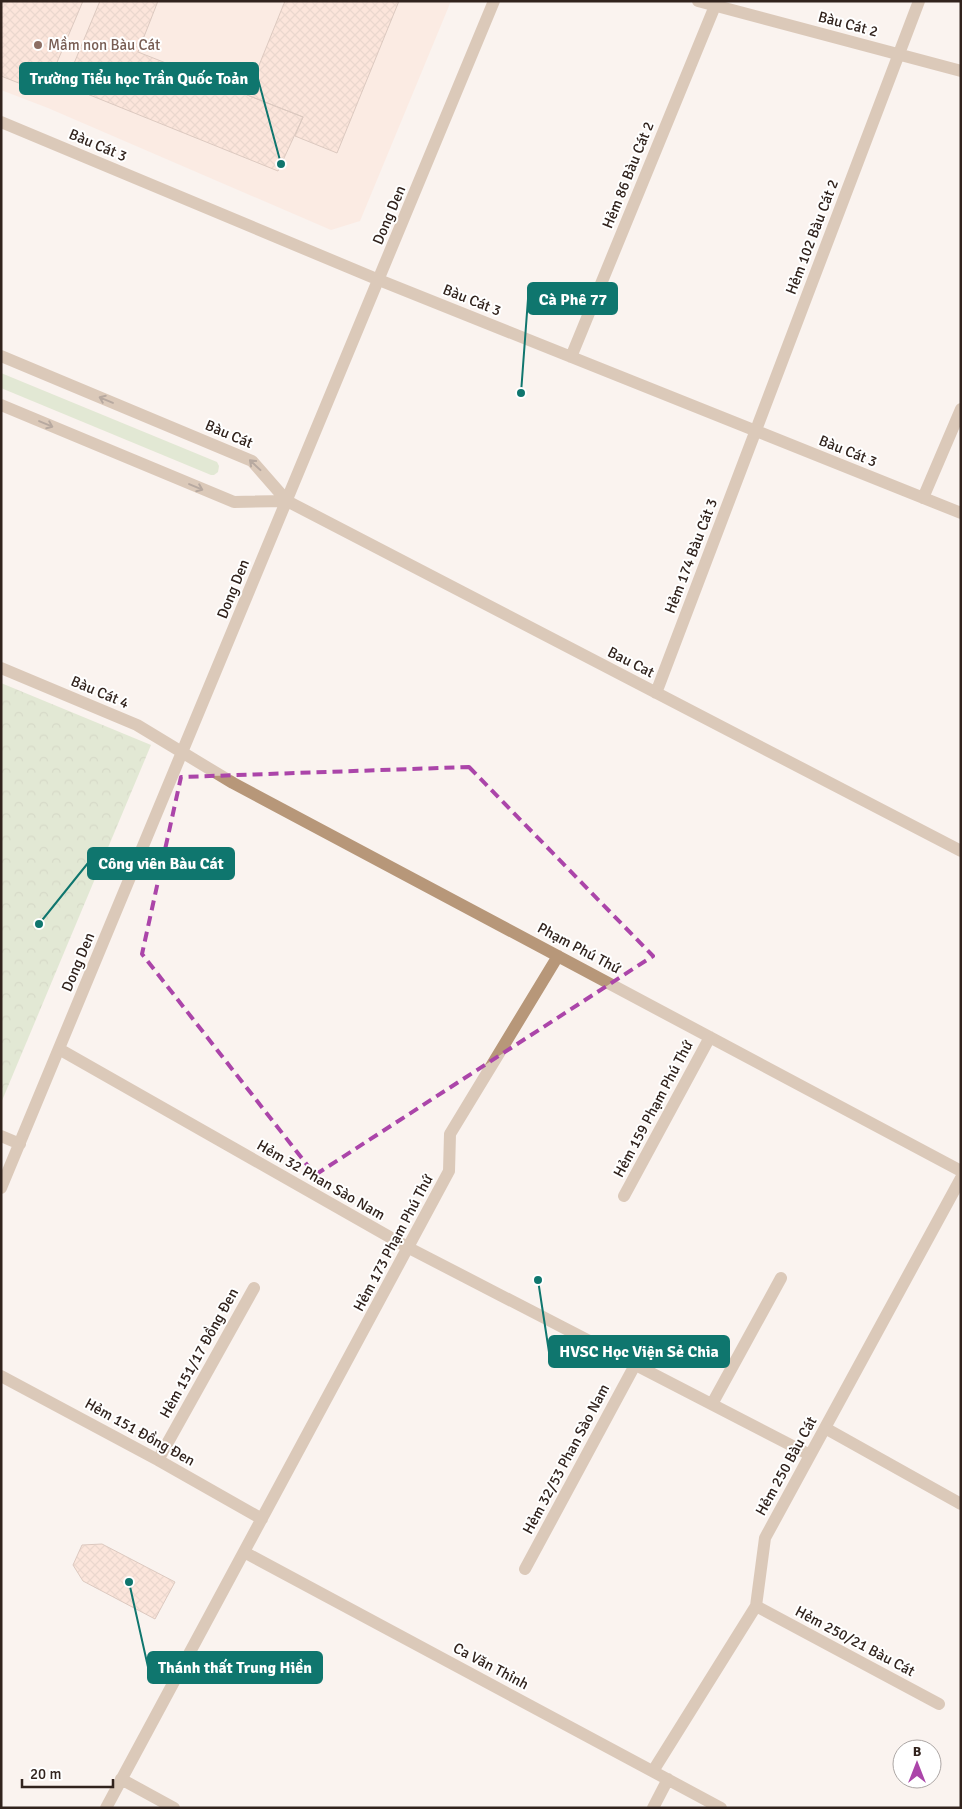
<svg xmlns="http://www.w3.org/2000/svg" width="962" height="1809" font-family="Signika,sans-serif">
	<style>
		.built { fill: #fde2d5 }
		.green { fill: #c6dbb3 }
		.forest { fill: url(#forest-crowns) }
		.building { fill: url(#building-cross-hatch); stroke: #b99787 }
		.lines { fill: none; stroke-linecap: round; stroke-linejoin: round }
		.minor { stroke: #b79779; stroke-width: 12 }
		.oneway { stroke: #675142 }
		.marked { fill: none; stroke: #ab45a9; stroke-width: 4; stroke-dasharray: 10 6; stroke-linejoin: round }
		.education-dot { fill: #8d6e63; stroke: #fff; stroke-width: 2 }
		.labels { text-anchor: middle; stroke-width: 4; stroke-linejoin: round; paint-order: stroke }
		.street-label { font-size: 15px; fill: #31231d; stroke: #fff }
		.education-label { font-size: 15px; fill: #785e54; stroke: #fff; text-anchor: start }
		.leader { fill: none; stroke: #0f766e; stroke-width: 2 }
		.callout-dot { fill: #0f766e; stroke: #fff; stroke-width: 2 }
		.callout { fill: #0f766e; stroke: #0f766e; stroke-width: 2 }
		.callout-label { font-size: 16px; text-anchor: middle; font-weight: bold; fill: #fff }
	</style>
	<defs>
		<pattern id="forest-crowns" width="20" height="18" patternUnits="userSpaceOnUse" patternTransform="scale(1.25)"><rect width="20" height="18" fill="#c6dbb3"/><path d="M2 6a3 3 0 1 1 6 0M12 15a3 3 0 1 1 6 0" fill="none" stroke="#abbc9a"/></pattern>
		<pattern id="building-cross-hatch" width="8" height="8" patternUnits="userSpaceOnUse" patternTransform="scale(1.25)"><rect width="8" height="8" fill="#fed6c3"/><path d="M0 0l8 8M0 8l8-8" fill="none" stroke="#dab7a7"/></pattern>
	</defs>
	<rect width="100%" height="100%" fill="#faf3ef"/>
	<!-- built -->
	<path class="built" d="M1,1H451L360,221L331,230L48,108L1,90Z"/>
	<!-- green -->
	<path class="green" d="M1,373L217,462L219,466L218,472L214,475H211L1,388Z"/>
	<!-- forest -->
	<path class="forest" d="M1,683L151,745L1,1103Z"/>
	<!-- building -->
	<path class="building" d="M1,1H83L44,93L1,76Z
		M100,1H158L138,52L303,117L278,171L65,85Z
		M285,1H399L337,153L295,136L303,117L247,95Z
		M102,1544L175,1582L155,1619L83,1581L73,1565L82,1545Z"/>
	<g class="lines">
		<!-- minor -->
		<path class="minor" d="M698,1L961,71
			M1,122L379,280L961,513
			M1,356L252,461L287,501L961,851
			M571,357L717,1
			M1,405L234,502L287,501
			M923,498L961,409
			M1,668L137,725L233,783L961,1171
			M656,693L919,1
			M59,1049L409,1248L810,1455
			M1,1136L20,1144
			M1,1188L494,1
			M624,1196L710,1037
			M1,1376L158,1460L262,1519
			M712,1404L781,1278
			M825,1428L961,1504
			M158,1460L254,1288
			M244,1552L721,1808
			M525,1569L635,1365
			M756,1606L939,1704
			M653,1771L756,1606L765,1538L961,1178
			M121,1779L174,1808
			M106,1808L449,1171L450,1134L558,956
			M653,1808L668,1779"/>
	</g>
	<!-- one-way arrows -->
	<defs><path id="oneway-shaft" d="M-6 0H5M1.5-3L5.5 0L1.5 3" fill="none" stroke-width="1.6" stroke-linecap="round" stroke-linejoin="round" transform="scale(1.25)"/></defs>
	<g class="oneway">
		<use href="#oneway-shaft" transform="translate(106 400) rotate(-157)"/>
		<use href="#oneway-shaft" transform="translate(46 424) rotate(23)"/>
		<use href="#oneway-shaft" transform="translate(255 465) rotate(-137)"/>
		<use href="#oneway-shaft" transform="translate(196 487) rotate(23)"/>
	</g>
	<!-- marked area -->
	<path d="M0 0H962V1809H0ZM469,767L653,956L315,1175L142,954L181,777Z" fill="#faf3ef" fill-opacity=".55" fill-rule="evenodd"/>
	<path class="marked" d="M469,767L653,956L315,1175L142,954L181,777Z"/>
	<!-- markers -->
	<circle class="education-dot" cx="38" cy="45" r="5"/>
	<g class="labels">
		<!-- street labels -->
		<g class="street-label">
			<text transform="translate(848 24) rotate(15)" y="5">Bàu Cát 2</text>
			<text transform="translate(98 145) rotate(23)" y="5">Bàu Cát 3</text>
			<text transform="translate(628 175) rotate(-68)" y="5">Hẻm 86 Bàu Cát 2</text>
			<text transform="translate(389 215) rotate(-67)" y="5">Dong Den</text>
			<text transform="translate(812 237) rotate(-69)" y="5">Hẻm 102 Bàu Cát 2</text>
			<text transform="translate(472 300) rotate(22)" y="5">Bàu Cát 3</text>
			<text transform="translate(229 434) rotate(23)" y="5">Bàu Cát</text>
			<text transform="translate(848 451) rotate(22)" y="5">Bàu Cát 3</text>
			<text transform="translate(691 556) rotate(-69)" y="5">Hẻm 174 Bàu Cát 3</text>
			<text transform="translate(233 589) rotate(-68)" y="5">Dong Den</text>
			<text transform="translate(631 662) rotate(27)" y="5">Bau Cat</text>
			<text transform="translate(100 692) rotate(23)" y="5">Bàu Cát 4</text>
			<text transform="translate(579 948) rotate(28)" y="5">Phạm Phú Thứ</text>
			<text transform="translate(78 962) rotate(-67)" y="5">Dong Den</text>
			<text transform="translate(653 1109) rotate(-62)" y="5">Hẻm 159 Phạm Phú Thứ</text>
			<text transform="translate(321 1180) rotate(30)" y="5">Hẻm 32 Phan Sào Nam</text>
			<text transform="translate(393 1243) rotate(-62)" y="5">Hẻm 173 Phạm Phú Thứ</text>
			<text transform="translate(199 1353) rotate(-61)" y="5">Hẻm 151/17 Đồng Đen</text>
			<text transform="translate(140 1432) rotate(29)" y="5">Hẻm 151 Đồng Đen</text>
			<text transform="translate(566 1459) rotate(-62)" y="5">Hẻm 32/53 Phan Sào Nam</text>
			<text transform="translate(786 1466) rotate(-61)" y="5">Hẻm 250 Bàu Cát</text>
			<text transform="translate(855 1641) rotate(28)" y="5">Hẻm 250/21 Bàu Cát</text>
			<text transform="translate(491 1666) rotate(28)" y="5">Ca Văn Thỉnh</text>
		</g>
		<!-- education labels -->
		<g class="education-label">
			<text x="48" y="50">Mầm non Bàu Cát</text>
		</g>
	</g>
	<!-- callouts -->
	<path class="leader" d="M281 164L258 79M521 393L528 299M39 924L88 863M538 1280L549 1352M129 1582L148 1667"/>
	<g class="callout-dot">
		<circle cx="281" cy="164" r="5"/>
		<circle cx="521" cy="393" r="5"/>
		<circle cx="39" cy="924" r="5"/>
		<circle cx="538" cy="1280" r="5"/>
		<circle cx="129" cy="1582" r="5"/>
	</g>
	<g class="callout">
		<rect x="20" y="63" width="238" height="31" rx="5"/>
		<rect x="528" y="283" width="89" height="31" rx="5"/>
		<rect x="88" y="848" width="146" height="31" rx="5"/>
		<rect x="549" y="1336" width="180" height="31" rx="5"/>
		<rect x="148" y="1652" width="174" height="31" rx="5"/>
	</g>
	<g class="callout-label">
		<text x="139" y="84">Trường Tiểu học Trần Quốc Toản</text>
		<text x="573" y="305">Cà Phê 77</text>
		<text x="161" y="869">Công viên Bàu Cát</text>
		<text x="639" y="1357">HVSC Học Viện Sẻ Chia</text>
		<text x="235" y="1673">Thánh thất Trung Hiền</text>
	</g>
	<!-- border -->
	<rect width="962" height="1809" fill="none" stroke="#31231d" stroke-width="5"/>
	<!-- north arrow -->
	<g transform="translate(917 1764)"><circle r="24" fill="#ffffff" stroke="#ada7a5"/>
	<path d="M0-4L9 19L0 12L-9 19Z" fill="#ab45a9"/>
	<text y="-8" font-size="14" font-weight="bold" text-anchor="middle" fill="#31231d">B</text>
	</g>
	<!-- scale -->
	<path d="M22 1779v8h91v-8" fill="none" stroke="#31231d" stroke-width="2.5"/>
	<text x="30" y="1779" font-size="15" fill="#31231d" stroke="#ffffff" stroke-width="4" paint-order="stroke">20 m</text>
</svg>
